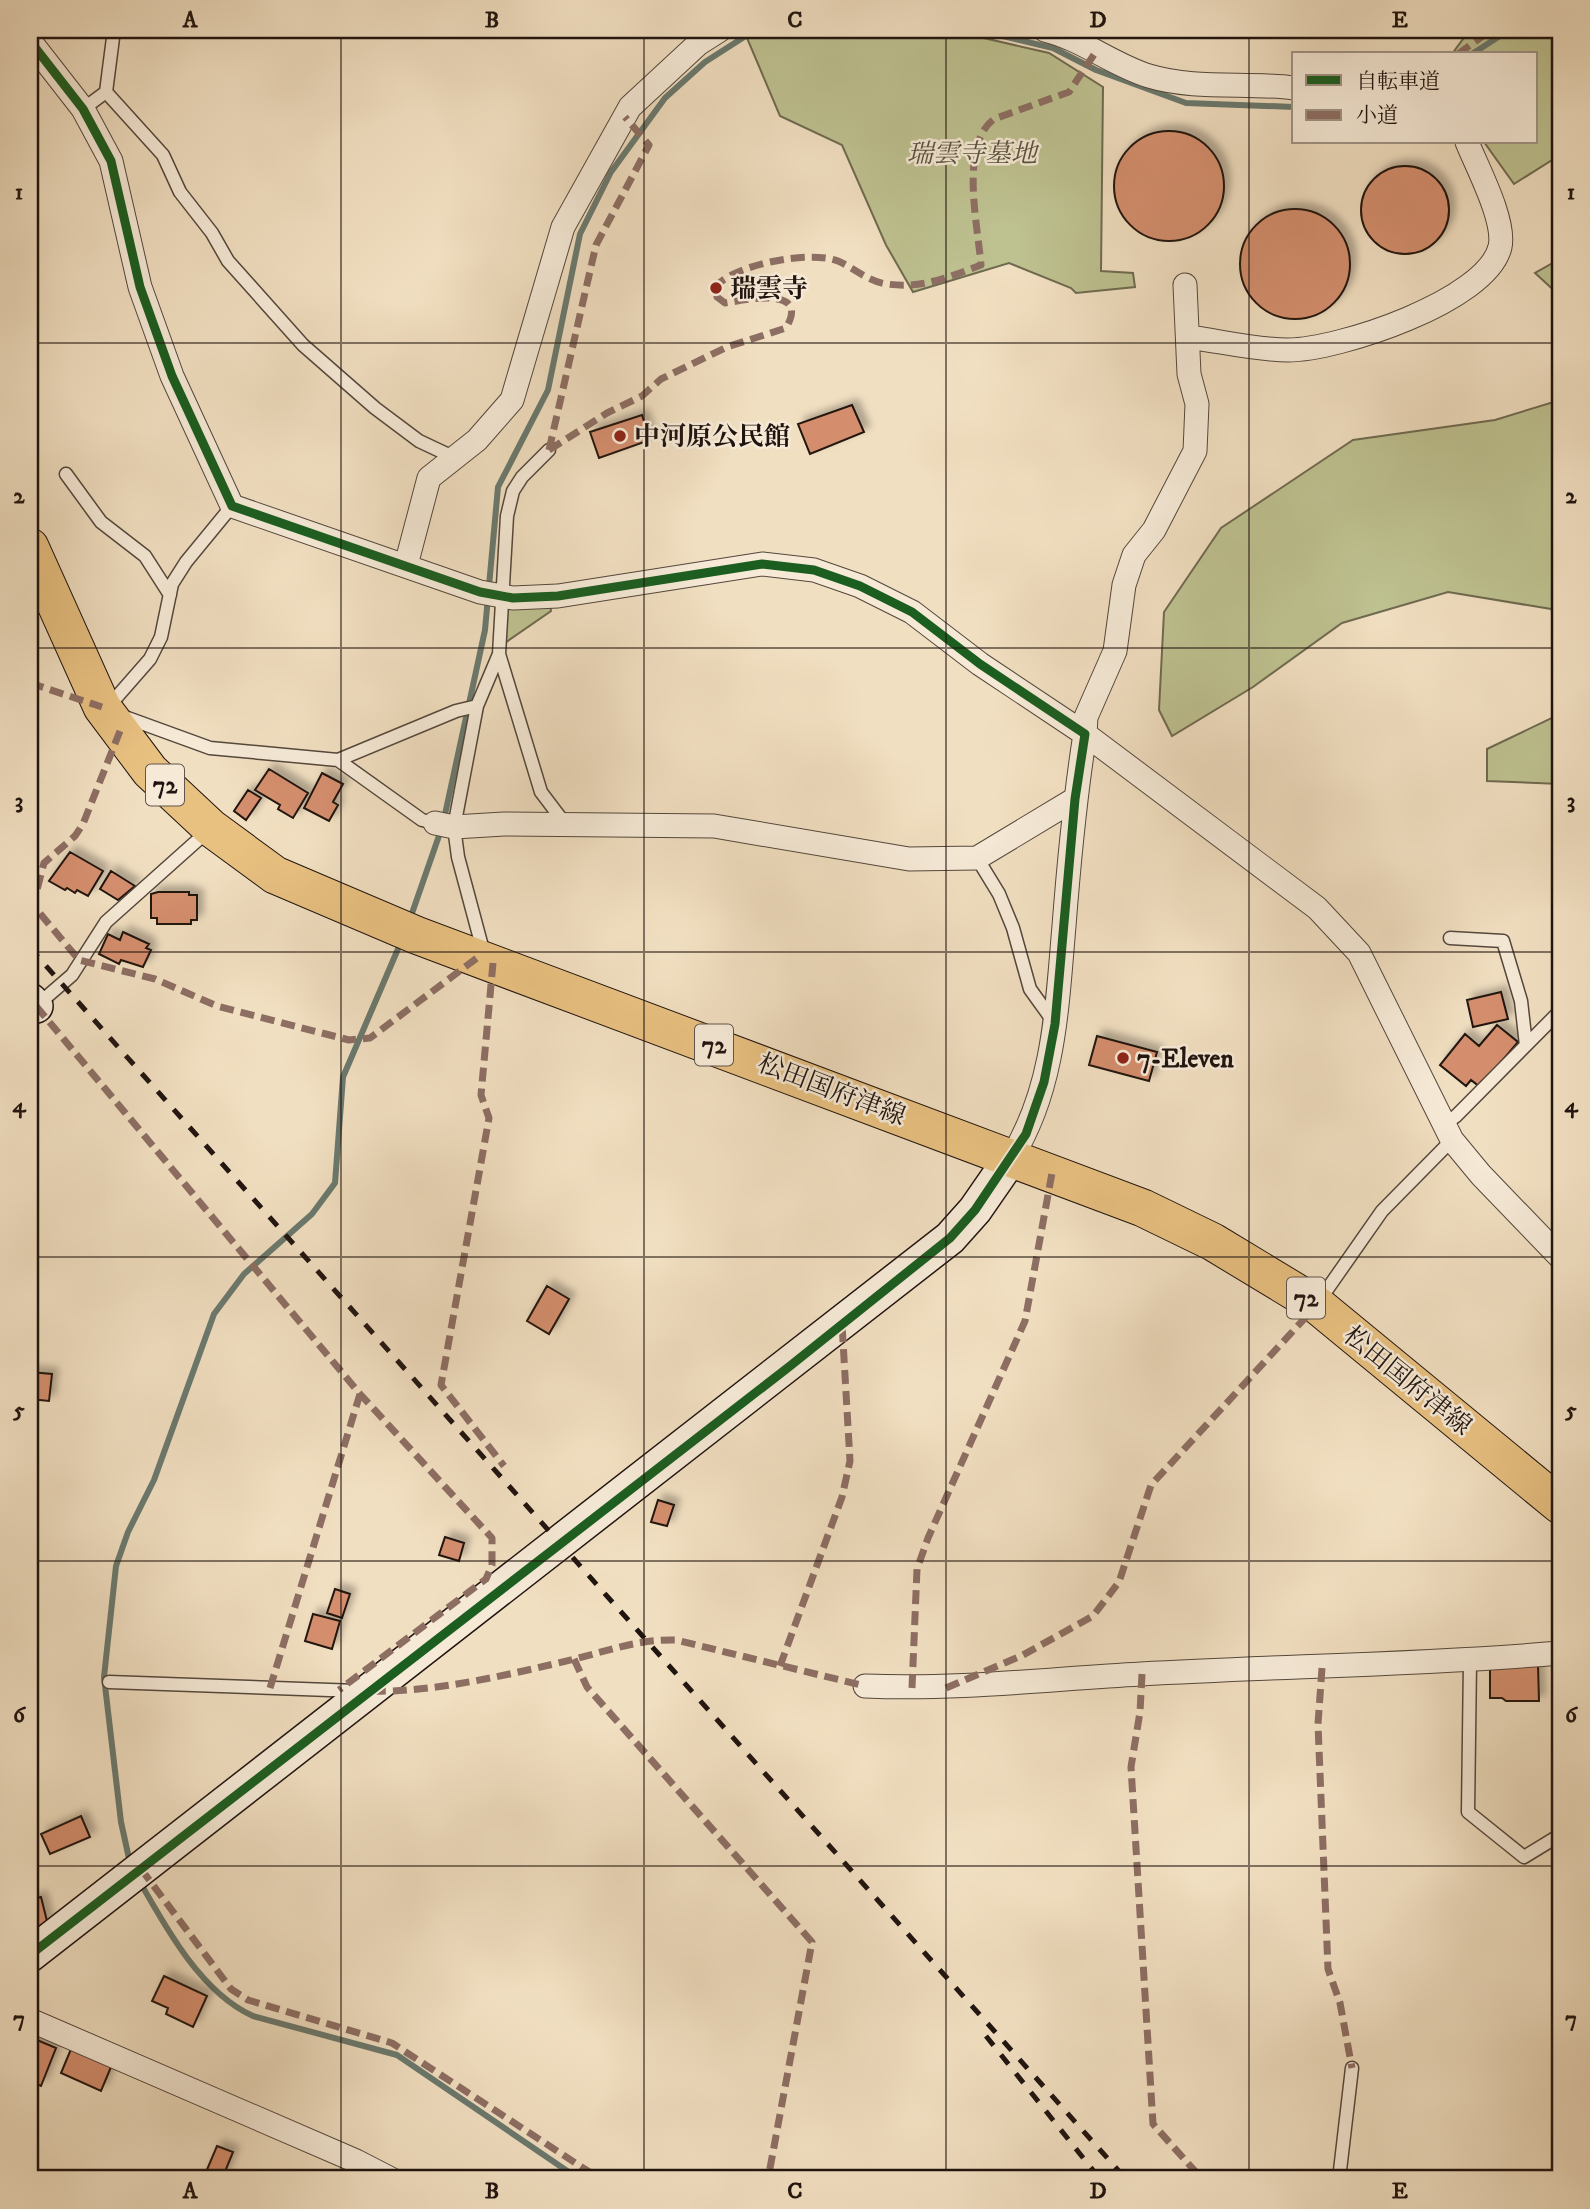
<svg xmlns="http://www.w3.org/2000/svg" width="1590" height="2209" font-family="'IM FELL DW Pica','Noto Serif JP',serif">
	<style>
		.green { fill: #bec190; stroke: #6f6a50; stroke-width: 2 }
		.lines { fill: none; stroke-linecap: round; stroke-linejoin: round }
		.stream { stroke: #6a796e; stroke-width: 6 }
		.building { fill: #d48e6d; stroke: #201410; stroke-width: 2; filter: url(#shadow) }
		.lane-casing { stroke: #54473c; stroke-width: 15 }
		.street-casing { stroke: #54473c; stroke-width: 25 }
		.secondary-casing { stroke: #201410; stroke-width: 36 }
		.primary-casing { stroke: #201410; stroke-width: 39 }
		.lane { stroke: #f6ead7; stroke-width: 12 }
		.street { stroke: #f6ead7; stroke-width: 23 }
		.secondary { stroke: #f6ead7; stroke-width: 33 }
		.primary { stroke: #e8c080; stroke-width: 37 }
		.rail { stroke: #201410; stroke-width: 5; stroke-dasharray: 12 12; stroke-linecap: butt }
		.quiet { stroke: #8d6e63; stroke-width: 7; stroke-dasharray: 14 7; stroke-linecap: butt }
		.cycleway-casing { stroke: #f6ead7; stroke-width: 13 }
		.cycleway { stroke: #1b5e20; stroke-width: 9 }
		.grid { fill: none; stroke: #201410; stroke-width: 2; stroke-opacity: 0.55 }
		.poi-dot { fill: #8f2418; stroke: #f6ead7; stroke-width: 2.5 }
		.labels { text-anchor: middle; stroke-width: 5; stroke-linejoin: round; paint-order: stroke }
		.shield { fill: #f6ead7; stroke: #60544c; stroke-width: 2 }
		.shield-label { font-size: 24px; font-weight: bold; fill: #201410 }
		.park-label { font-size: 26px; font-style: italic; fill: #57513d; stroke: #f6ead7 }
		.poi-label { font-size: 26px; font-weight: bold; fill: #201410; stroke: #f6ead7; text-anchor: start }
		.street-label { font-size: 26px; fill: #201410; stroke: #f6ead7 }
		.neatline { fill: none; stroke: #201410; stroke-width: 2.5 }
		.grid-label { font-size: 23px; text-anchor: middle; font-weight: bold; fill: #201410 }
	</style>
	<defs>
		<filter id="shadow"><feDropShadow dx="6" dy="-6" stdDeviation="3.5" flood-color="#0004"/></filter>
	</defs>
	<rect width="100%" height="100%" fill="#f1dfc1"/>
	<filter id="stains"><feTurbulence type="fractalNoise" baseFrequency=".00286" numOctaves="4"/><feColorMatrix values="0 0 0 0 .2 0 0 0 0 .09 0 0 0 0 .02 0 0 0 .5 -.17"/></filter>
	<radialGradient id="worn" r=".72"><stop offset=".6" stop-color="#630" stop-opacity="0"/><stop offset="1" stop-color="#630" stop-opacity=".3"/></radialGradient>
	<!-- green -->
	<path class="green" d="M765,30H949L1049,53L1103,87L1101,271L1133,273L1135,287L1076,293L1071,288L1009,263L913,292L886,245L842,145L780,116L747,38Z
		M1475,30H1560V155L1514,184L1484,142H1536V54H1452L1463,39Z
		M1560,259V296L1535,273Z
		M1560,400V620L1551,609L1448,592L1342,623L1253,687L1172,736L1159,710L1164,612L1221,528L1353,440L1495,420Z
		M550,602L551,611L502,645L500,607Z
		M1560,714V784L1487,781V749Z"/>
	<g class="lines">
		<!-- stream -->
		<path class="stream" d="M977,30L1053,48L1096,70L1186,103L1294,107
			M1472,54L1509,30
			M444,819L485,630L498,487L548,390L580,234L611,172L665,98L705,62L755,30
			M410,919L441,830
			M130,1863L121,1822L104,1677L116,1566L128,1532L154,1480L214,1314L244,1274L312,1214L335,1183L343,1077L401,942
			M140,1882C167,1930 202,1993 253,2016L397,2055L579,2179"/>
	</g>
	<!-- building -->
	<path class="building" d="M1114 186a55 55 0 1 1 110 0a55 55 0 1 1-110 0Z
		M1361 210a44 44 0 1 1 88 0a44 44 0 1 1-88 0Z
		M1240 264a55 55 0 1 1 110 0a55 55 0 1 1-110 0Z
		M852,405L864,432L810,454L798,424Z
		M642,415L650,440L599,458L590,432Z
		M269,769L308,793L293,818L278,809L280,805L255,790Z
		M322,773L343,784L333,802L338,805L329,821L304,808Z
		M248,790L261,798L246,820L234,811Z
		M70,852L103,871L88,896L77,890L75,893L67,888L65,890L49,881Z
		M111,871L135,886L118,900L100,889Z
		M158,892H189V895H197V920H191V924H157V918H151V894Z
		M123,932L149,944L146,948L151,950L143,967L121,960L119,964L99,954L108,934L120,940Z
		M1501,992L1508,1019L1473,1027L1467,1000Z
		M1497,1025L1518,1042L1480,1087L1471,1080L1466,1086L1440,1065L1465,1034L1479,1046Z
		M1097,1036L1157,1052L1149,1081L1089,1065Z
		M547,1286L569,1299L549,1334L527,1321Z
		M30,1372L52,1374L49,1401L30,1399Z
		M658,1500L674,1505L667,1526L651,1522Z
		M445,1537L464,1543L459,1561L439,1555Z
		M335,1589L350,1594L342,1618L327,1613Z
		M313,1614L340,1621L332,1649L305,1641Z
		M1538,1665L1539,1701H1506L1502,1698H1490V1666Z
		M81,1816L90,1837L50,1854L41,1834Z
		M41,1897L48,1925L30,1929V1900Z
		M164,1976L207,1996L193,2027L166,2014L168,2008L152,2001Z
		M30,2037L56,2048L41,2086L30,2081Z
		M71,2049L111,2067L101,2091L61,2073Z
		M217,2146L233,2152L222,2179H203Z"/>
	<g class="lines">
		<defs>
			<path id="lane" d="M106,92L114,30
				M83,109L106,92L163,155L180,192L212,233L228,261L303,345L375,408L419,441L453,457
				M66,474L101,522L145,556L170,595
				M499,654L541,792L566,825
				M108,707L150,659L161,637L172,584L186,562L232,506
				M122,716L210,748L338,760L422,820L435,823
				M338,760L456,711L477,706
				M977,858L999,894L1013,928L1030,989L1053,1021
				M1450,938L1503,941L1521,1001L1526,1045
				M484,954L458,857L454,827L477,706L499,654L507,516L513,491L522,477L549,450
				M36,1006L72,975L106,922L209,830
				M1443,1125L1456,1116L1560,1011
				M1319,1301L1382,1211L1452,1140
				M1470,1661L1468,1812L1524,1857L1560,1835
				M109,1682L357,1691
				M1339,2179L1352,2068"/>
			<path id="street" d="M1045,30C1082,39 1113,65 1149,76C1195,90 1247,82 1294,88
				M30,41L83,109L111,161L140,287L172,376L232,506L480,592L513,598L558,596L762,564L814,570L860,586L912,612L980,664L1085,734C1075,798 1069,861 1064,926C1057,1005 1055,1088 1011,1158
				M1185,285L1189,374L1197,404L1195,451L1154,530L1134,555L1124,585L1115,651L1086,717L1085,734L1317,908L1359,953L1452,1140L1481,1175L1560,1257
				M1188,337C1220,341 1255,350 1288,350C1338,350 1487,301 1500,247C1506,221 1477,167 1467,142
				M406,565L429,478L477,440L512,400L563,227L630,107L698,44L720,30
				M435,823L454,827L504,824L714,826L909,859L977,858L1075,799
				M865,1686C958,1690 1049,1679 1141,1674C1281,1666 1421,1665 1560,1653
				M30,2020L356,2161L391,2179"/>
			<path id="secondary" d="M30,1000L36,1006
				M30,1955L950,1238L975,1210L1011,1158"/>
			<path id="primary" d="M30,547L102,707L150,771L211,828L275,875L416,935L1143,1208L1213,1242L1317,1305L1560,1505"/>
		</defs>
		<!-- lane casing -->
		<use href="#lane" class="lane-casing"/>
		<!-- street casing -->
		<use href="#street" class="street-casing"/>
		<!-- secondary casing -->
		<use href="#secondary" class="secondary-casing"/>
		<!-- primary casing -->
		<use href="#primary" class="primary-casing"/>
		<!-- lane -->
		<use href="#lane" class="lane"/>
		<!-- street -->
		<use href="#street" class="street"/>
		<!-- secondary -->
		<use href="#secondary" class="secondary"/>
		<!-- primary -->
		<use href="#primary" class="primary"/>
		<!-- rail -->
		<path class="rail" d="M30,948L1126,2179
			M986,2036L1100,2179"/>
		<!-- quiet -->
		<path class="quiet" d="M1458,54L1491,30
			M549,450L607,413L642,396L661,379L727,347L786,328C811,285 745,300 725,303L717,297L715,287C735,264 810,250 838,261C854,268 869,282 887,284C922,289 949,277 981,265C978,226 959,145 994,119L1069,92L1097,50
			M549,450L596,245L649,145L625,117
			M30,683L102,707
			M120,731L83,824L75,836L44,863L33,905L79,960L155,979L217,1006L349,1040L370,1038L477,958
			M493,963L481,1095L489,1118L441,1385L504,1466
			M36,1006L360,1394L492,1538V1565L486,1579L339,1690
			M574,1659L587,1687L812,1942L768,2179
			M780,1666L842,1497L850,1461L842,1324
			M1322,1668L1318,1724L1328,1969L1340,2003L1352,2068
			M1142,1674L1140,1712L1131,1767L1153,2124L1202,2179
			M270,1688L360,1394
			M912,1688L917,1569L928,1538L1025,1321L1052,1173
			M946,1688L1023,1655L1093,1616L1119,1582L1151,1485L1317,1305
			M372,1691C433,1693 516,1673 575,1659C610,1650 640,1639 676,1640L865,1686
			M141,1869L231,1989L248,2000L392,2043L600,2179"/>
		<defs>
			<path id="cycleway" d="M30,41L83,109L111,161L140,287L172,376L232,506L480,592L513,598L558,596L762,564L814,570L860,586L912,612L980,664L1085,734L1075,799L1055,1024L1044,1082L1026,1134L975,1210L950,1238L790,1366L30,1955"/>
		</defs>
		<!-- cycleway casing -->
		<use href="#cycleway" class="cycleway-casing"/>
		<!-- cycleway -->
		<use href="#cycleway" class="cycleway"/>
	</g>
	<!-- grid -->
	<path class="grid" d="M341,30V2179M644,30V2179M946,30V2179M1249,30V2179M30,343H1560M30,648H1560M30,952H1560M30,1257H1560M30,1561H1560M30,1866H1560"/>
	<!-- markers -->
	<g class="poi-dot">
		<circle cx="716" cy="288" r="7"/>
		<circle cx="620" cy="436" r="7"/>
		<circle cx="1123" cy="1058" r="7"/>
	</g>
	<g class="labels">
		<!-- shield labels -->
		<g class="shield">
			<rect x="146" y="764.5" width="38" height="41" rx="5"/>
			<rect x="695" y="1024.5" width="38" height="41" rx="5"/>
			<rect x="1287" y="1277.5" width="38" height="41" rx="5"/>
		</g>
		<g class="shield-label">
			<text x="165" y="793">72</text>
			<text x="714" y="1053">72</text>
			<text x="1306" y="1306">72</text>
		</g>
		<!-- park labels -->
		<g class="park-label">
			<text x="972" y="162">瑞雲寺墓地</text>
		</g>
		<!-- poi labels -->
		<g class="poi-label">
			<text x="730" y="297">瑞雲寺</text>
			<text x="634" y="445">中河原公民館</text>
			<text x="1137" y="1067">7-Eleven</text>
		</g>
		<!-- street labels -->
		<g class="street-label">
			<text transform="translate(832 1089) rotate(21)" y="9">松田国府津線</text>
			<text transform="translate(1408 1380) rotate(39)" y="9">松田国府津線</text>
		</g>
	</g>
	<!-- margin -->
	<rect width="1590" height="2209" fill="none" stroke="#f1dfc1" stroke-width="77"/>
	<!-- legend -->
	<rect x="1292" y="52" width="245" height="91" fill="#f6ead7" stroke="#a09487" stroke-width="2"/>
	<rect x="1306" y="75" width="35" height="10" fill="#1b5e20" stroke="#a09487" stroke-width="2"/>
	<text x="1356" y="88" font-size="21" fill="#201410">自転車道</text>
	<rect x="1306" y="110" width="35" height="10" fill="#8d6e63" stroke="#a09487" stroke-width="2"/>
	<text x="1356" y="122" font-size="21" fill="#201410">小道</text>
	<rect x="38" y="38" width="1514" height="2132" class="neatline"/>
	<g class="grid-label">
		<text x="190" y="27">A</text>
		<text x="492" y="27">B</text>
		<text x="795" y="27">C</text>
		<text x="1098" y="27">D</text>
		<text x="1400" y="27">E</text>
		<text x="19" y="199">1</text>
		<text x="1571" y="199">1</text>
		<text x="19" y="503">2</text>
		<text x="1571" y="503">2</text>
		<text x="19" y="808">3</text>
		<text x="1571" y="808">3</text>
		<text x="19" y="1112">4</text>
		<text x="1571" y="1112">4</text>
		<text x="19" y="1417">5</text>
		<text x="1571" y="1417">5</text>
		<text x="19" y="1722">6</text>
		<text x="1571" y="1722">6</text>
		<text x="19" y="2026">7</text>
		<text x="1571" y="2026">7</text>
		<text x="190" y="2198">A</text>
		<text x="492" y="2198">B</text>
		<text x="795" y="2198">C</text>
		<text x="1098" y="2198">D</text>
		<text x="1400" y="2198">E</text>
	</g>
	<rect width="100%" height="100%" filter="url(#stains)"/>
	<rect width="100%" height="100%" fill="url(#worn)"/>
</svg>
